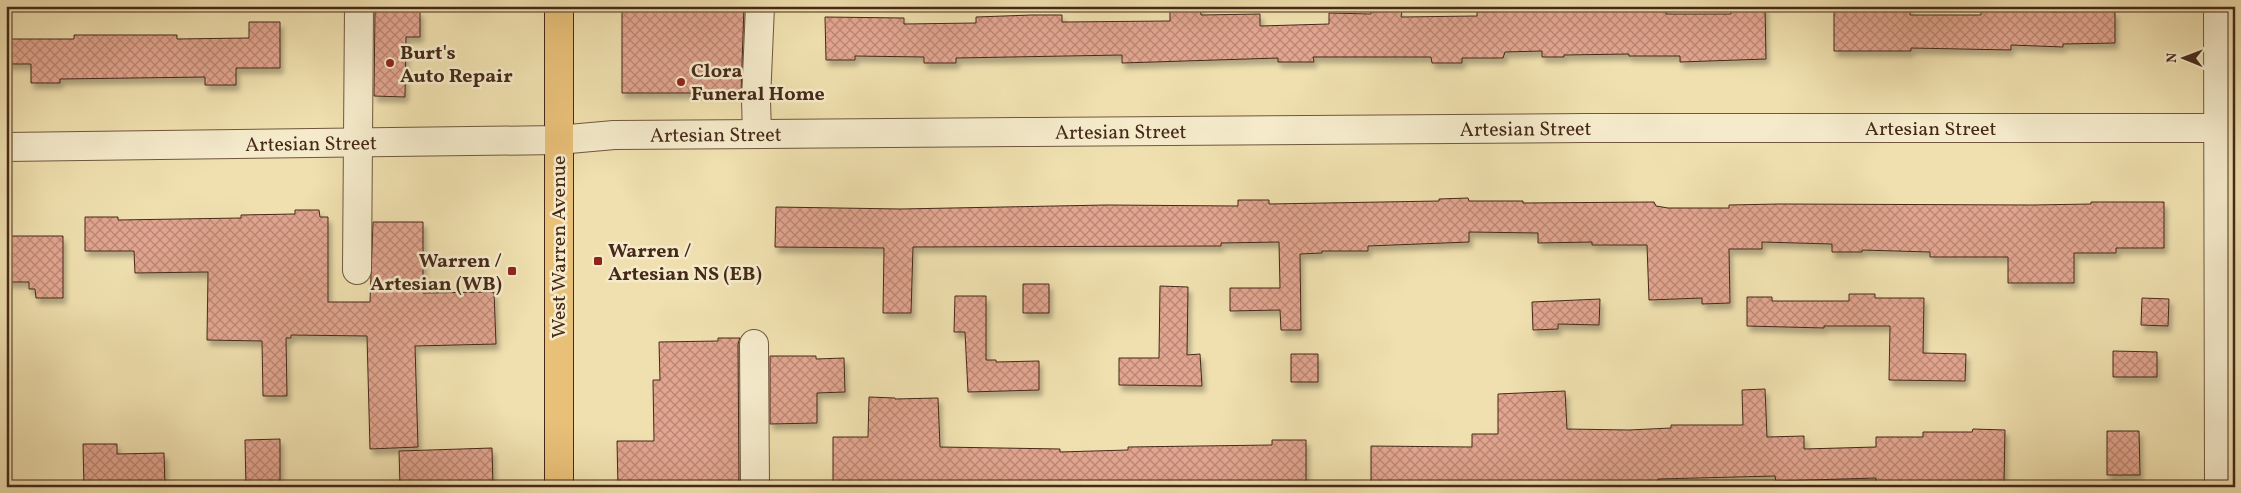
<svg xmlns="http://www.w3.org/2000/svg" width="2241" height="493" font-family="Vollkorn,serif">
	<style>
		.building { fill: url(#building-cross-hatch); stroke: #462919; filter: url(#shadow) }
		.lines { fill: none; stroke-linecap: round; stroke-linejoin: round }
		.minor-casing { stroke: #70573e; stroke-width: 30 }
		.major-casing { stroke: #462919; stroke-width: 30 }
		.minor { stroke: #f5ebcb; stroke-width: 28 }
		.major { stroke: #e8c078; stroke-width: 28 }
		.poi-dot { fill: #8f2418; stroke: #f5ebcb; stroke-width: 2 }
		.labels { text-anchor: middle; stroke-width: 5; stroke-linejoin: round; paint-order: stroke }
		.poi-label { font-size: 20px; font-weight: bold; fill: #462919; stroke: #f5ebcb; text-anchor: start }
		.street-label { font-size: 20px; fill: #462919; stroke: #f5ebcb }
	</style>
	<defs>
		<pattern id="building-cross-hatch" width="8" height="8" patternUnits="userSpaceOnUse" patternTransform="scale(1.25)"><rect width="8" height="8" fill="#e2a58f"/><path d="M0 0l8 8M0 8l8-8" fill="none" stroke="#b98674"/></pattern>
		<filter id="shadow"><feDropShadow dx="3" dy="5.5" stdDeviation="2.5" flood-color="#0004"/></filter>
	</defs>
	<rect width="100%" height="100%" fill="#f0e0af"/>
	<filter id="stains"><feTurbulence type="fractalNoise" baseFrequency=".004" numOctaves="4"/><feColorMatrix values="0 0 0 0 .2 0 0 0 0 .09 0 0 0 0 .02 0 0 0 .5 -.17"/></filter>
	<radialGradient id="worn" r=".72"><stop offset=".6" stop-color="#630" stop-opacity="0"/><stop offset="1" stop-color="#630" stop-opacity=".3"/></radialGradient>
	<!-- building -->
	<path class="building" d="M622,6H744L741,93H622Z
		M1170,6H1200L1201,15L1260,14V26L1329,24V13L1371,14V12L1402,11L1401,17L1477,16V12L1534,11V6L1564,7V11H1630V6H1666V14H1731V6H1765L1766,59L1680,62V56H1629V54L1564,55V57H1542V51L1505,52L1503,58H1462V63H1432L1431,57H1313L1314,62H1278V58L1122,63V55L956,58V63H924V57L855,56V60H826L825,17L904,18V24L976,23V17L1032,15H1062V22L1170,21Z
		M1834,6H1865V9L1910,7V15H1981V7H2012V10L2058,12L2115,11V43L2063,44V47L2011,45V50L1911,48V51H1834Z
		M375,10L420,11V37H406L405,97L374,96Z
		M249,22H280V68H236V85H205V77L60,79V83H31V64H6V39H74V35H177V39L249,38Z
		M1468,198L1469,201H1523V203L1654,202L1656,206L1668,208H1729V205L1779,204L2033,205L2091,204V202H2164V248H2116V253H2074V283H2008V257H1930V252L1862,250V252H1832V244L1762,242V249H1729L1730,303L1702,304V298L1649,300L1647,245H1592V242L1538,243V233L1469,232V242L1368,246V251H1322V253L1300,254L1301,330H1281L1280,310L1230,311V288H1280L1279,242L1221,243V246L913,247L911,313H883L884,248L775,247L776,207L901,209L1107,205L1238,206V200H1269V204L1439,201V199Z
		M295,210H319L320,217H328V302H370L373,222H423V293L494,292L496,344L415,346L418,447L370,449L367,336L291,335V338H286L287,396H263L262,341L207,340L208,272L135,273L134,251H85V217H118V220L241,218V215L295,214Z
		M6,236H63V298H36L35,289H29V282H6Z
		M1023,284H1049V313H1023Z
		M1160,286L1188,287L1187,355L1200,354L1202,386L1119,385V358H1159Z
		M1849,294H1875V298H1924L1923,353L1966,354L1965,381L1889,380L1890,326H1824V328L1747,326V297H1772V301H1849Z
		M955,296H986V360H996V362L1039,361V390L968,392L965,332H954Z
		M2142,298L2169,299L2168,326L2141,325Z
		M1600,299L1599,325L1558,324V329L1533,330L1532,302Z
		M718,338H740L738,344L739,487H618L617,441H654L653,380H660L659,342L718,341Z
		M2113,351L2157,352V377H2113Z
		M1291,354H1318V382H1291Z
		M770,356H816V359L844,358L845,392L817,393V423L770,424Z
		M1765,389L1767,437L1804,436V449L1876,447V437H1923V432H1972L1973,429L2005,430L2004,482L1876,483V478L1776,481L1775,476L1658,479V486L1371,487V446L1472,447V434H1498V394L1565,391L1567,429L1629,430L1671,428V425H1743L1742,390Z
		M869,397L895,398V399L938,398L940,447L1060,449V452L1128,450V447L1272,445V440H1306V487H833V437H868Z
		M2107,431H2139L2140,475H2107Z
		M280,439V487H246L245,440Z
		M83,444H117V454L164,453L165,487H84Z
		M492,448L493,487L400,486L399,451Z"/>
	<g class="lines">
		<defs>
			<g id="minor">
				<path d="M2218,6L2219,487"/>
				<path d="M757,134L756,100L760,6"/>
				<path id="s1" d="M6,147L558,140L614,135L1033,132L1586,128H2235"/>
				<path d="M357,270L359,6"/>
				<path d="M754,344L755,487"/>
			</g>
			<path id="major" d="M559,6V487"/>
		</defs>
		<!-- minor casing -->
		<use href="#minor" class="minor-casing"/>
		<!-- major casing -->
		<use href="#major" class="major-casing"/>
		<!-- minor -->
		<use href="#minor" class="minor"/>
		<!-- major -->
		<use href="#major" class="major"/>
	</g>
	<!-- markers -->
	<g class="poi-dot">
		<circle cx="390" cy="63" r="5"/>
		<circle cx="681" cy="82" r="5"/>
		<rect x="593" y="256" width="10" height="10" rx="2.5"/>
		<rect x="507" y="266" width="10" height="10" rx="2.5"/>
	</g>
	<g class="labels">
		<!-- poi labels -->
		<g class="poi-label">
			<text x="400" y="59">Burt's<tspan x="400" dy="23">Auto Repair</tspan></text>
			<text x="691" y="77">Clora<tspan x="691" dy="23">Funeral Home</tspan></text>
			<text x="608" y="257">Warren /<tspan x="608" dy="23">Artesian NS (EB)</tspan></text>
			<text x="502" y="267" text-anchor="end">Warren /<tspan x="502" dy="23">Artesian (WB)</tspan></text>
		</g>
		<!-- street labels -->
		<g class="street-label">
			<text dy="7" stroke="none"><textPath href="#s1" startOffset="1520">Artesian Street</textPath></text>
			<text dy="7" stroke="none"><textPath href="#s1" startOffset="1925">Artesian Street</textPath></text>
			<text dy="7" stroke="none"><textPath href="#s1" startOffset="1115">Artesian Street</textPath></text>
			<text dy="7" stroke="none"><textPath href="#s1" startOffset="710">Artesian Street</textPath></text>
			<text dy="7" stroke="none"><textPath href="#s1" startOffset="305">Artesian Street</textPath></text>
			<text transform="translate(558 247) rotate(-90)" y="7">West Warren Avenue</text>
		</g>
	</g>
	<!-- margin -->
	<rect width="2241" height="493" fill="none" stroke="#f0e0af" stroke-width="25"/>
	<rect x="8" y="8" width="2226" height="478" fill="none" stroke="#462919" stroke-width="2.5"/>
	<rect x="12" y="12" width="2216" height="468" fill="none" stroke="#462919"/>
	<!-- north arrow -->
	<g transform="translate(2184 58) rotate(271)" stroke="#f5ebcb" stroke-width="4" paint-order="stroke">
	<path d="M0-4L9 19L0 12L-9 19Z" fill="#462919"/>
	<text y="-8" font-size="14" font-weight="bold" text-anchor="middle" fill="#462919">N</text>
	</g>
	<rect width="100%" height="100%" filter="url(#stains)"/>
	<rect width="100%" height="100%" fill="url(#worn)"/>
</svg>
